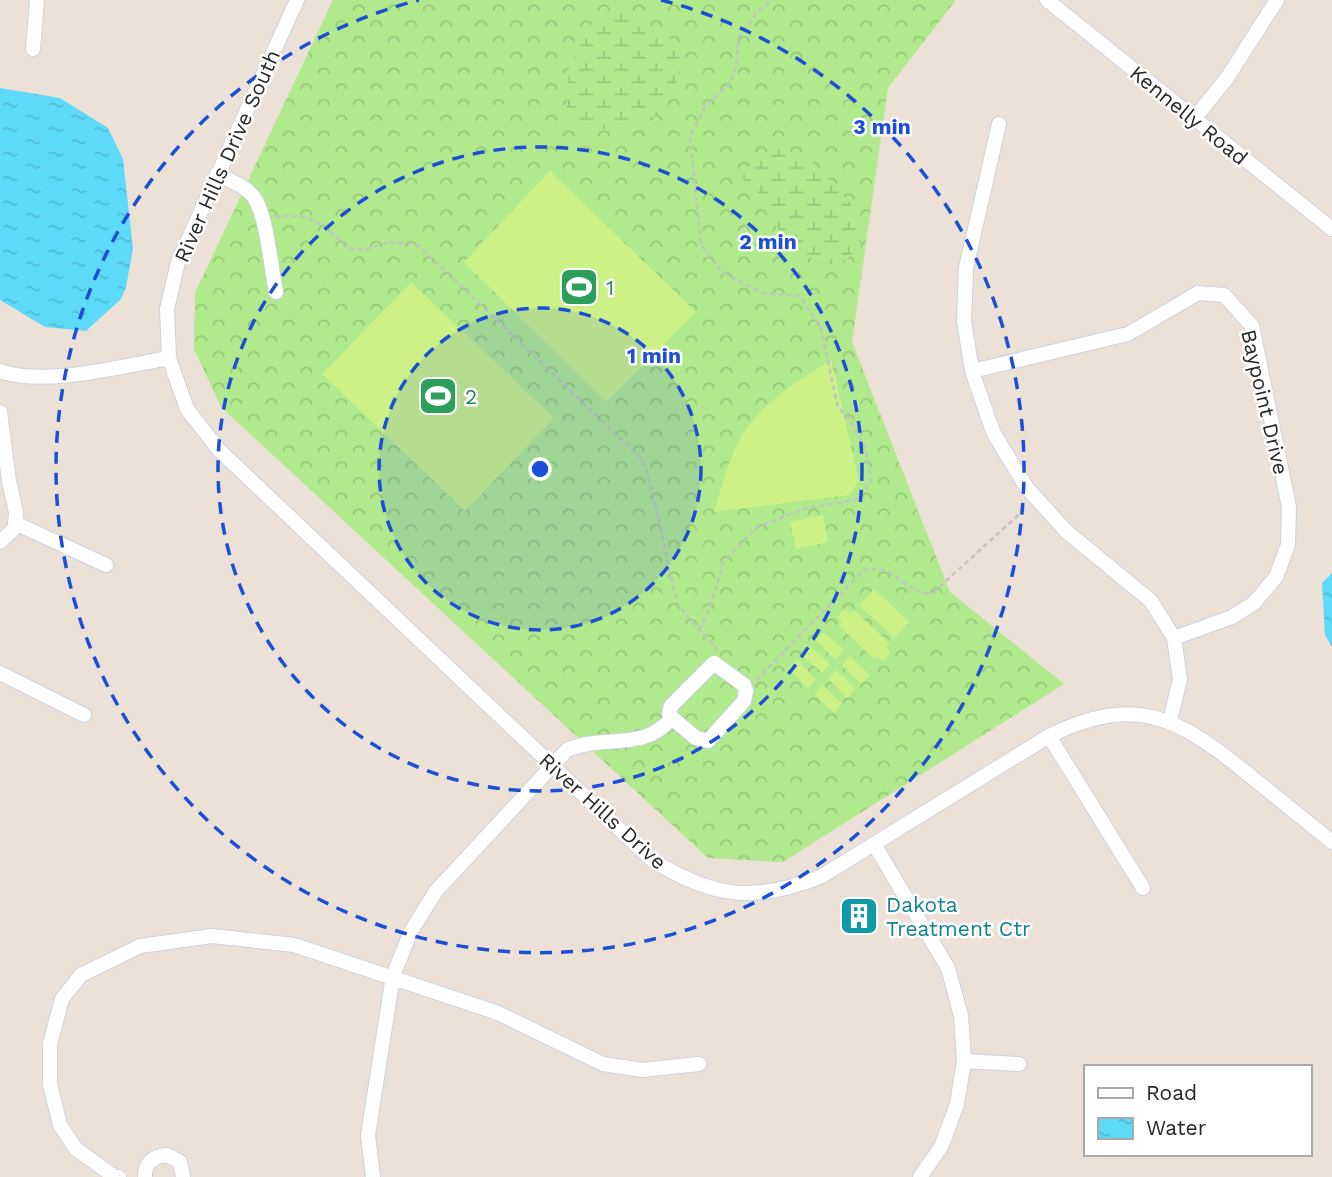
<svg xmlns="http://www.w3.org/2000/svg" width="1332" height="1177" font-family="'Work Sans',sans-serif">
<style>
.forest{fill:url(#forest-crowns)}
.wetland{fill:url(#wetland-marsh)}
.pitch{fill:#cbf187}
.water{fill:url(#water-ripples)}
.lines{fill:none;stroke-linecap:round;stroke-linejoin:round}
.minor-casing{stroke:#ccd2e2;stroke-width:16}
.path{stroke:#c3c3c3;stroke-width:2.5;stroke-dasharray:5 3.5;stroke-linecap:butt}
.minor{stroke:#fff;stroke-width:14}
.ring{fill:none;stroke:#1d4ed8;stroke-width:3.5;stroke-dasharray:12 9}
.labels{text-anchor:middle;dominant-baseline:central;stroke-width:5;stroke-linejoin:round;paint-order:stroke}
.street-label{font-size:21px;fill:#272727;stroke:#fff}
.leisure-label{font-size:21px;fill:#27864d;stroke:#fff;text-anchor:start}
.culture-label{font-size:21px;fill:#0d838f;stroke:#fff;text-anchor:start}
.centre{fill:#1d4ed8;stroke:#fff;stroke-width:3.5}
.ring-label{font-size:21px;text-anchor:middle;font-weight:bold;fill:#1d4ed8;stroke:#fff;stroke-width:5;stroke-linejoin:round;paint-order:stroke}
</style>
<defs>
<pattern id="forest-crowns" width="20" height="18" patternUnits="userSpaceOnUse" patternTransform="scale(1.75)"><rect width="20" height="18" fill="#b1e98d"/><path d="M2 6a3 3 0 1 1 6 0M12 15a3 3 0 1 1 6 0" fill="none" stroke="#98c87a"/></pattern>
<pattern id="wetland-marsh" width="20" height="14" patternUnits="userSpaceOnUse" patternTransform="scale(1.75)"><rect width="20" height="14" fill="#b1e98d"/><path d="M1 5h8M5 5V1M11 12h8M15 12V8" fill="none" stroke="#98c87a"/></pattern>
<pattern id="water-ripples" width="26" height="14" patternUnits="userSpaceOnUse" patternTransform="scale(1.75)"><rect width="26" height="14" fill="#5ddafa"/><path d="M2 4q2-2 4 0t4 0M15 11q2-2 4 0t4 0" fill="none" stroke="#51bbd6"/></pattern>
</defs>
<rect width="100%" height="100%" fill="#ece1d7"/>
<path class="forest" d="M 333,0 L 956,0 L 888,88 L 852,342 L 950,592 L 1064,684 L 783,862 L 708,858 L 221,407 L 194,349 L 195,293 Z"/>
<path class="wetland" d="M 598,12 L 628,13 L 661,32 L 680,46 L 678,80 L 659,114 L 617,133 L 566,119 L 569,68 Z
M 778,150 L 799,153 L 810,159 L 853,207 L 861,229 L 861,246 C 855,251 846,261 839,263 C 809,272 765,221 761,195 L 745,183 L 743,176 L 746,168 Z"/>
<path class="pitch" d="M 550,171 L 696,312 L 606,402 L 464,262 Z
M 411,282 L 554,418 L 465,511 L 322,374 Z
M 831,360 L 859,481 L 849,495 L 714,512 C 722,485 732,447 749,425 C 770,397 803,378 831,360 Z
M 823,515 L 828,542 L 796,549 L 790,522 Z
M 874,589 L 909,622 L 894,638 L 859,605 Z
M 845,608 L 851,613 L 854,610 L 889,643 L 886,647 L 891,652 L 883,661 L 877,656 L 874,659 L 839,626 L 842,622 L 837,617 Z
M 824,632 L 844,650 L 835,659 L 815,640 Z
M 810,646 L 830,664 L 822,673 L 802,655 Z
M 850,656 L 870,675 L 861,684 L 842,665 Z
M 797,660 L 816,679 L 808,688 L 788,669 Z
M 836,670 L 856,689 L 847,698 L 828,679 Z
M 823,685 L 842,704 L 834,713 L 814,694 Z"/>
<path class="water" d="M 0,88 L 60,98 L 108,128 L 123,159 L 133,249 L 126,287 L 121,299 L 86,331 L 45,327 L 0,300 Z
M 1332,573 L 1332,647 L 1325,635 L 1322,583 Z"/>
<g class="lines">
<g class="minor-casing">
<path id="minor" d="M 297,0 L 178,262 L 167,309 L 169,358 L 187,409 L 219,450 L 652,860 C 713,898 755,903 822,876 L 1049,736 C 1136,693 1179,718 1248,774 C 1276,797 1304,819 1332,842
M 1047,0 L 1332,229
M 33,49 L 37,0
M 1194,119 L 1227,78 L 1277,0
M 999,124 L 966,268 L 964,321 L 972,371 L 993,432 L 1027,488 L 1067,532 L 1151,601 L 1174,638 L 1180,679 L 1170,721
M 217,174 C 229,180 248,187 255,199 C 267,218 271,268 276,292
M 0,371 C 44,387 123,366 169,358
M 972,371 L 1128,334 L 1198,293 L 1224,295 L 1252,326 L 1289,507 L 1288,545 L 1276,577 L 1254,603 L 1232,617 L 1174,638
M 0,412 L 9,481 L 16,512 L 15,528 L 0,542
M 15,523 L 106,565
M 0,673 L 84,715
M 1049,736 L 1143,888
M 874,844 L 948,968 L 961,1016 L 964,1061 L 957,1104 L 941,1147 L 920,1177
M 964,1061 L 1019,1064
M 119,1177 L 115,1177 L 76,1149 L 60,1125 L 50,1084 L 50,1044 L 62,999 L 81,975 L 140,946 L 212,936 L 294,945 L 498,1013 L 603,1064 L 642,1070 L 699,1064
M 145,1177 C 144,1163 154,1156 167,1155 L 180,1162 L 183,1177
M 373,1177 L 368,1135 L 393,976 L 411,931 L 436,891 L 567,750 C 606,733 642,753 672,718 L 669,713 L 671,706 L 714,663 L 744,685 L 746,691 L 744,701 L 708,741 L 696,738 L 672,718"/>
</g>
<path class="path" d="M 275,217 C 310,212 324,224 347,248 L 365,250 L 389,242 L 418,245 L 643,460 L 651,486 L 677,603 L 691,621 L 718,650
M 699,630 L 708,612 L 724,561 L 756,528 L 804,509 L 855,500 L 871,481 L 866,450 L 849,418 L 838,408 L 821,328 L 800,296 L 762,293 L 722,272 L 701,245 L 690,137 L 705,107 L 728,85 L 736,68 L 739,36 L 758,11 L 773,0
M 756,680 L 863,571 C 895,559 908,601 934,592 L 1026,508"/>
<use href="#minor" class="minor"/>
</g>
<circle cx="540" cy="469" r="161" fill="#1d4ed8" fill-opacity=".12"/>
<g class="ring">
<circle cx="540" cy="469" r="161"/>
<circle cx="540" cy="469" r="322"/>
<path d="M661 0A484 484 0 1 1 419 0"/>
</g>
<defs>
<g id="stadium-square" transform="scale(2.0125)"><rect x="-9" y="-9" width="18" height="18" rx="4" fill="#2e9e5b" stroke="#fff"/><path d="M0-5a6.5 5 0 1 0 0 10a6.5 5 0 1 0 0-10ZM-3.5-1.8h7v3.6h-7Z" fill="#fff"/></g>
<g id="building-square" transform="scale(2.0125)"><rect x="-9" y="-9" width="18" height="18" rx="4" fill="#0f9aa8" stroke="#fff"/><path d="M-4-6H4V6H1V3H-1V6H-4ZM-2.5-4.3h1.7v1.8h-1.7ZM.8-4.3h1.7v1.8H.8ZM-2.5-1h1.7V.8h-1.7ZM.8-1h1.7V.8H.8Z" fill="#fff"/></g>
</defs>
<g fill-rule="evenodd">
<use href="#stadium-square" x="579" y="287"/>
<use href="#stadium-square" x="438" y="396"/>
<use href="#building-square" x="859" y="916"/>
</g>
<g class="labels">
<g class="street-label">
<text transform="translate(1189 115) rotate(39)">Kennelly Road</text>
<text transform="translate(227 156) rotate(-66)">River Hills Drive South</text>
<text transform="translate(1265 402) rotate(77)">Baypoint Drive</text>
<text transform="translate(603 811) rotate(42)">River Hills Drive</text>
</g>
<g class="leisure-label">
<text x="606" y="287">1</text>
<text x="465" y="396">2</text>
</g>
<g class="culture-label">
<text x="886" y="904">Dakota<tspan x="886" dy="24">Treatment Ctr</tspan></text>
</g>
</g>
<circle cx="540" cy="469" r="10" class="centre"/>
<g class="ring-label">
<text x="882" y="134">3 min</text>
<text x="768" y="249">2 min</text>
<text x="654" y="363">1 min</text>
</g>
<rect x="1084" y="1065" width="228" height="91" fill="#ffffff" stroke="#a9a9a9" stroke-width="2"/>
<rect x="1098" y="1088" width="35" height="10" fill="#ffffff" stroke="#a9a9a9" stroke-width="2"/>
<text x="1146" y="1100" font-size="21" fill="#272727">Road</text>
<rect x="1098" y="1118" width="35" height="21" fill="url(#water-ripples)" stroke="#a9a9a9" stroke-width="2"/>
<text x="1146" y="1135" font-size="21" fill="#272727">Water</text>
</svg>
